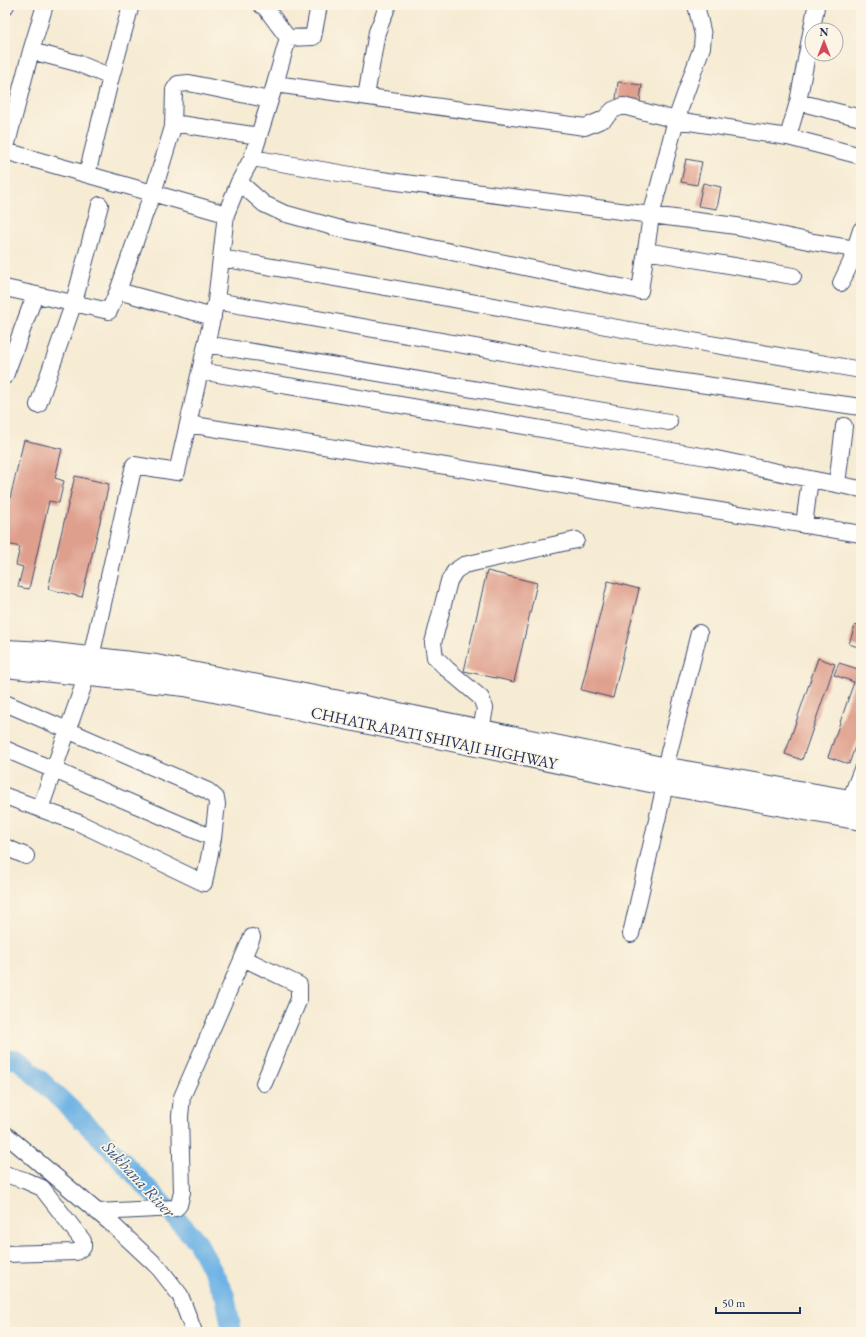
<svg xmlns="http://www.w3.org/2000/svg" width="866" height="1337" font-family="'EB Garamond',serif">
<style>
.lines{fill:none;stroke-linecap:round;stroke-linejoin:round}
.river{stroke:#6eb3e5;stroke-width:20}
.building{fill:#df9f8d}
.minor-casing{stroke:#3c4b70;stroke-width:18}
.major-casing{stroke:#3c4b70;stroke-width:22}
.minor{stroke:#fff;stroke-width:16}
.major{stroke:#fff;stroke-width:20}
.labels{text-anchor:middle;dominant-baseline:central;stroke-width:3.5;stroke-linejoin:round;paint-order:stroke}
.street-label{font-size:16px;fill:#1b2f5e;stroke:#fcf5e5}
.water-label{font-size:17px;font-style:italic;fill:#345786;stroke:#fcf5e5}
</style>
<rect width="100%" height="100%" fill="#fcf5e5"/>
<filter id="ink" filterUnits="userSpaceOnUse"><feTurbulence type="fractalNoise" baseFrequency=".025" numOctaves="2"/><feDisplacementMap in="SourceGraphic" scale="8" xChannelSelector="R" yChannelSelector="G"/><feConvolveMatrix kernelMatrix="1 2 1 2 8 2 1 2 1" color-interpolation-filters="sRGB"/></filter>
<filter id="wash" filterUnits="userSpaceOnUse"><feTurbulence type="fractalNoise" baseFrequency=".012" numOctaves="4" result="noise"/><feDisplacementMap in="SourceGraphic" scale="16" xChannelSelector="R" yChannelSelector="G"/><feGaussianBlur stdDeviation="0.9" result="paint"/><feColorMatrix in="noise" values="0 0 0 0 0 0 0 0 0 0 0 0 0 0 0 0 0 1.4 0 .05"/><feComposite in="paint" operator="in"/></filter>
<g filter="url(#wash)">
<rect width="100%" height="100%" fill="#f6ebd3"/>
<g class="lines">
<path class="river" d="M 5,1058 L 19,1060 L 96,1133 L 197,1241 L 225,1296 L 232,1332"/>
</g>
<g id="blocks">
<path class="building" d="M 618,82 L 642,85 L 640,102 L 616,99 Z
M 686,159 L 702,162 L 697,185 L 681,182 Z
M 703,183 L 721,187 L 717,209 L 698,206 Z
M 24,440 L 62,449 L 55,478 L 64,481 L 59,503 L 49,501 L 29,589 L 18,587 L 23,567 L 16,565 L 20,547 L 7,544 L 5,550 L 5,519 Z
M 75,476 L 109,484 L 82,597 L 48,589 Z
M 487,571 L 537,583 L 514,682 L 464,671 Z
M 608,581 L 639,589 L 613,698 L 581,690 Z
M 855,625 L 861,627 L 861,648 L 849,644 Z
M 818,658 L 835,664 L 802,760 L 785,754 Z
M 839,663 L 861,670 L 861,729 L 849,764 L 828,757 L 854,682 L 834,675 Z"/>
</g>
</g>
<g filter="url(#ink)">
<use href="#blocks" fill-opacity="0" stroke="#3c4b70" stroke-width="1"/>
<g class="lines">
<g class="minor-casing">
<path id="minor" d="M 261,5 L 265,7 L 288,38
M 319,5 L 313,37 L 288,38 L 275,84 L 252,158 L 239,182 L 226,214 L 221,258 L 646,333 L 861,370
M 5,7 L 6,5
M 31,51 L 77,63 L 111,77
M 275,84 L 585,127 L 604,119 L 613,110 L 623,106 L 676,120 L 788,137 L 798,102 L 861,118
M 366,96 L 377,32 L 388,5
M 798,102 L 816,7
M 173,123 L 259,136
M 788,137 L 861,156
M 5,151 L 226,214
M 5,151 L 31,51 L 45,5
M 252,158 L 374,179 L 736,226 L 813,242 L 855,249
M 87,174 L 111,77 L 131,5
M 239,182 L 264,204 L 283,213 L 341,229 L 640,291 L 651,216 L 676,120 L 702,47 L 703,35 L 696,5
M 646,251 L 793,276
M 841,283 L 851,262 L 861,230
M 5,288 L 109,311 L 118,291 L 213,317
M 118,291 L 145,213 L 153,193 L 173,127 L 174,90 L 178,84 L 189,83 L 270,100
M 216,301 L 621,373 L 861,407
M 206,344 L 669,422
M 200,371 L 707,457 L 810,479 L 861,489
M 5,376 L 35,295
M 38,405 L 74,302 L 100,205
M 188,424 L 861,534
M 837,484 L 844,426
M 804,525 L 810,479
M 91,657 L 134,465 L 177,472 L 216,301 L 221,258
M 5,703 L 208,791 L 216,798 L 217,804 L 213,838 L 204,883 L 79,823 L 5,796
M 481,730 L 485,708 L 481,698 L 447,669 L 435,657 L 433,643 L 449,581 L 455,571 L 464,565 L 576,540
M 5,749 L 213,838
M 665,768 L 699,633
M 40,809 L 87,675
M 848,810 L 850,800 L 861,772
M 5,847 L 26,856
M 631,934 L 665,785
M 243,958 L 299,985 L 299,999 L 264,1083
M 5,1134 L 113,1225 L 159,1268 L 180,1295 L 194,1332
M 5,1175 L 8,1175 L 24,1180 L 42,1188 L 83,1241 L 83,1247 L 76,1252 L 5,1254
M 98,1212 L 176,1208 L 179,1205 L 182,1192 L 180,1116 L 182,1097 L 252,937"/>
</g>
<g class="major-casing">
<path id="major" d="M 5,650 L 46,652 L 156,665 L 360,705 L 657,766 L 861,802
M 5,667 L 185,686 L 650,782 L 861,820"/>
</g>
<use href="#minor" class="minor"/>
<use href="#major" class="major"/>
</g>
</g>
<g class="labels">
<g class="street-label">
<text transform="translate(434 738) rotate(12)">CHHATRAPATI SHIVAJI HIGHWAY</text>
</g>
<g class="water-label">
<text transform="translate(139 1179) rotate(47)">Sukhana River</text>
</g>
</g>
<rect width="866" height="1337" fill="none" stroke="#fcf5e5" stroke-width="20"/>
<g transform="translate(824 42)"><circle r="19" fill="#fcf5e5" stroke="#a2a6af"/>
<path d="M0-3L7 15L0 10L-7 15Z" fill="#d1495b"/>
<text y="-6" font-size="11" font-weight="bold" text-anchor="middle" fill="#1b2f5e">N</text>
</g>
<path d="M716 1307v6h84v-6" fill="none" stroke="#1b2f5e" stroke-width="2"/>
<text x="722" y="1307" font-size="12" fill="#1b2f5e" stroke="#fcf5e5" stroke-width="3" paint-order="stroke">50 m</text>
</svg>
